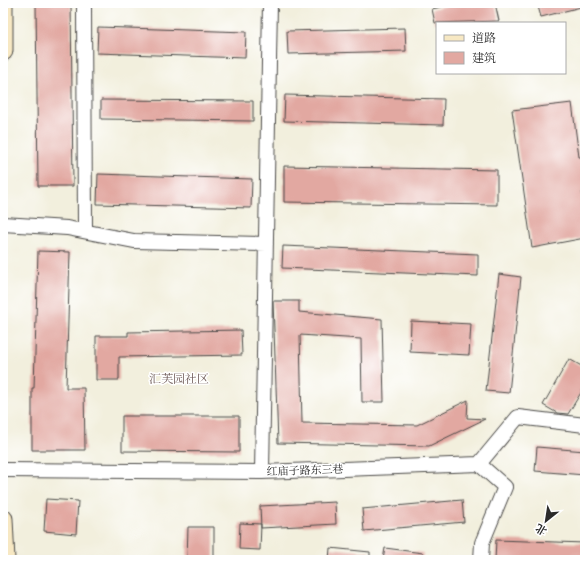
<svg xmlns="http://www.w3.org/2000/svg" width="588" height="563" font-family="'Libre Caslon Text','Noto Serif SC',serif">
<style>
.building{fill:#e2a8a1}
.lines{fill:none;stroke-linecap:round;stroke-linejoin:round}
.street-casing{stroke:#494846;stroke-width:16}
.secondary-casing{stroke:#494846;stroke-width:21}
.street{stroke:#fff;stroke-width:14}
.secondary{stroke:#f7e8c3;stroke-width:19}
.labels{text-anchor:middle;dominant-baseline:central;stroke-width:3;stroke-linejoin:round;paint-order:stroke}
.street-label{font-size:11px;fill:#2b2b2b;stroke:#fff}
.neighbourhood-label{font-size:12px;fill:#6b5754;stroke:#fff}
</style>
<rect width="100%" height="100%" fill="#fff"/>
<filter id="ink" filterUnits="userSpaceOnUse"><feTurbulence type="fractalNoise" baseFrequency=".025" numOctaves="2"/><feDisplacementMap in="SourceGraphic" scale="8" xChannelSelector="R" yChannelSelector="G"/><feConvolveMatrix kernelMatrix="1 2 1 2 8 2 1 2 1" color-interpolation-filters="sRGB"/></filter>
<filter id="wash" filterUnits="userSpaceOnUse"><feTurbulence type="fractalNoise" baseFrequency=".012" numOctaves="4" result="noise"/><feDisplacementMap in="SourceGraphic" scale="16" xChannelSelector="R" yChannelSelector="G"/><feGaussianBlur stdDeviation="0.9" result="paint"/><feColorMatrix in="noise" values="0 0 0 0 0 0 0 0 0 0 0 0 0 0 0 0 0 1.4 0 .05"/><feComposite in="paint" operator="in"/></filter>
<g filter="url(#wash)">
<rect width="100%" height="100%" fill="#f2efdd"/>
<g id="blocks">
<path class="building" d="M 36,3 L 71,3 L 73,186 L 38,186 Z
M 459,3 L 495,3 L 499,21 L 435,23 L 432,9 Z
M 537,3 L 580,3 L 581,7 L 541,17 Z
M 98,27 L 246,32 L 245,58 L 97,53 Z
M 405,28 L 406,51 L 288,54 L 287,31 Z
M 285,95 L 444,99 L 443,125 L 284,121 Z
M 101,100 L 253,101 L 253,121 L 101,119 Z
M 572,103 L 579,157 L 582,157 L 585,182 L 585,192 L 582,192 L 585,212 L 585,238 L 532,248 L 512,110 Z
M 284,166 L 497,170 L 497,205 L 284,202 Z
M 98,174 L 252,179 L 251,208 L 97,204 Z
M 283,246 L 478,254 L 478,276 L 282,268 Z
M 38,251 L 70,252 L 66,388 L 84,388 L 85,450 L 32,450 L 32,388 L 34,388 Z
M 499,274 L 521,277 L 509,393 L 486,391 Z
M 273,301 L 299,301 L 299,312 L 382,319 L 384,402 L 362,402 L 361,339 L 300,335 L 302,423 L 417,425 L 468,400 L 467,418 L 485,419 L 429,446 L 278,443 Z
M 411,321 L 471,324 L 469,355 L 410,352 Z
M 241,330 L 242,355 L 119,357 L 119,380 L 96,380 L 96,336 L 128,336 L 128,332 Z
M 569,359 L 585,368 L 585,386 L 568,414 L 557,413 L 543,405 Z
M 122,416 L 239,416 L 239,452 L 122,451 Z
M 537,447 L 585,451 L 585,475 L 535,471 Z
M 46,499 L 78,501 L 76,534 L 44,531 Z
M 462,500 L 464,522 L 364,531 L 362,509 Z
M 335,502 L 336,524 L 261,528 L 260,506 Z
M 240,523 L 261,524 L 260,550 L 239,549 Z
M 188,527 L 214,527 L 214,560 L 187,560 Z
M 496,540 L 585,543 L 585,560 L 495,560 Z
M 330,548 L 370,552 L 370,560 L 329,560 Z
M 385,548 L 423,553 L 422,560 L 383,560 Z"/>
</g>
</g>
<g filter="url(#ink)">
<use href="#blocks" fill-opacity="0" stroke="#494846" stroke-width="1"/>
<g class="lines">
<g class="street-casing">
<path id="street" d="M 84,3 L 85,231
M 3,224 L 67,228 L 134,241 L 266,244
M 479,464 L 505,487 L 482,543 L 481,560
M 3,470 L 262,472 L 479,464 L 518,417 L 585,425
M 262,472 L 270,3"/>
</g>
<g class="secondary-casing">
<path id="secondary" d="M 3,51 L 3,3
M 3,519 L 5,560"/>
</g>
<use href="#street" class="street"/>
<use href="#secondary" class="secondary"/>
</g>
</g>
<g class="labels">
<g class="street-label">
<text transform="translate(305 470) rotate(-2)">红庙子路东三巷</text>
</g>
<g class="neighbourhood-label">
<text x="179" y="378">汇芙园社区</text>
</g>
</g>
<rect width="588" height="563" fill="none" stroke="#fff" stroke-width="16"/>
<rect x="436" y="22" width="130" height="52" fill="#ffffff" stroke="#aaaaaa"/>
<rect x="444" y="35" width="20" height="6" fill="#f7e8c3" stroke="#aaaaaa"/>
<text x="472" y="42" font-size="12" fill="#2b2b2b">道路</text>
<rect x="444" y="52" width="20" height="12" fill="#e2a8a1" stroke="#aaaaaa"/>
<text x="472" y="62" font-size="12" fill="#2b2b2b">建筑</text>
<g transform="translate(546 521) rotate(210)" stroke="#ffffff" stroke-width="3" paint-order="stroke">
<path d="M0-3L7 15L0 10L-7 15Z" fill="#2b2b2b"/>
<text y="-6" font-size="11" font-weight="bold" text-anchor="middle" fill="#2b2b2b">北</text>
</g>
</svg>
